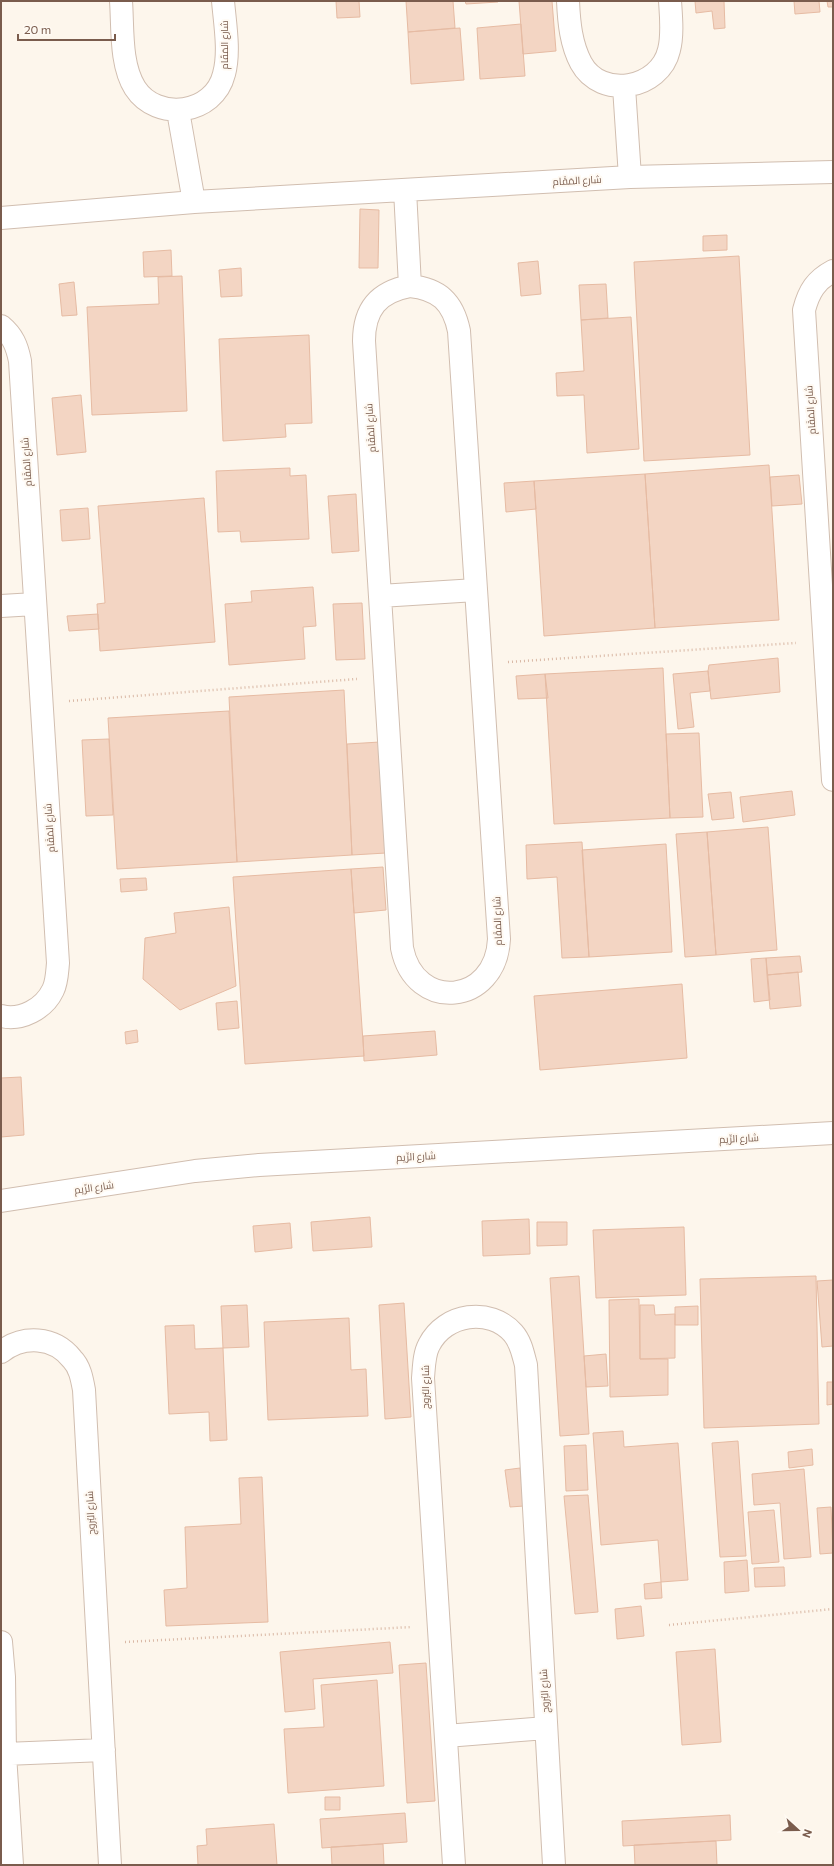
<svg xmlns="http://www.w3.org/2000/svg" width="834" height="1866" font-family="Commissioner,Cairo,sans-serif">
<style>
.building{fill:#f3d5c3;stroke:#e6bba3}
.lines{fill:none;stroke-linecap:round;stroke-linejoin:round}
.minor-casing{stroke:#d1beb0;stroke-width:24}
.path{stroke:#d9b8a5;stroke-width:2.5;stroke-dasharray:1 3;stroke-linecap:butt}
.minor{stroke:#fff;stroke-width:22}
.labels{text-anchor:middle;dominant-baseline:central;stroke-width:4;stroke-linejoin:round;paint-order:stroke}
.street-label{font-size:10px;fill:#7a5c4d;stroke:#fffaf3}
</style>
<rect width="100%" height="100%" fill="#fdf6ec"/>
<path class="building" d="M 336,1 L 359,1 L 360,17 L 337,18 Z
M 406,1 L 453,1 L 455,28 L 408,32 Z
M 465,1 L 498,1 L 498,2 L 466,4 Z
M 519,1 L 552,1 L 556,51 L 523,54 Z
M 695,1 L 724,1 L 725,28 L 714,29 L 712,11 L 696,13 Z
M 794,1 L 819,1 L 820,12 L 795,14 Z
M 827,1 L 833,1 L 833,7 L 828,7 Z
M 521,24 L 525,76 L 480,79 L 477,28 Z
M 460,28 L 464,80 L 411,84 L 408,32 Z
M 360,209 L 379,210 L 378,268 L 359,268 Z
M 727,235 L 727,250 L 703,251 L 703,236 Z
M 171,250 L 172,276 L 144,277 L 143,252 Z
M 739,256 L 750,455 L 644,461 L 634,262 Z
M 538,261 L 541,294 L 521,296 L 518,263 Z
M 241,268 L 242,296 L 221,297 L 219,270 Z
M 182,276 L 187,411 L 92,415 L 87,307 L 159,304 L 158,277 Z
M 74,282 L 77,315 L 62,316 L 59,284 Z
M 606,284 L 608,318 L 581,320 L 579,285 Z
M 631,317 L 639,449 L 587,453 L 584,395 L 557,396 L 556,373 L 584,371 L 581,320 Z
M 309,335 L 312,423 L 285,424 L 286,437 L 223,441 L 219,339 Z
M 81,395 L 86,452 L 57,455 L 52,398 Z
M 769,465 L 779,620 L 655,628 L 645,474 Z
M 290,468 L 290,476 L 306,475 L 309,539 L 241,542 L 240,531 L 218,532 L 216,471 Z
M 645,474 L 655,628 L 544,636 L 534,481 Z
M 799,475 L 802,504 L 772,506 L 770,477 Z
M 534,481 L 536,509 L 506,512 L 504,483 Z
M 356,494 L 359,551 L 332,553 L 328,496 Z
M 204,498 L 215,642 L 100,651 L 97,604 L 105,603 L 98,506 Z
M 88,508 L 90,539 L 62,541 L 60,510 Z
M 313,587 L 316,626 L 303,627 L 305,659 L 229,665 L 225,604 L 252,602 L 251,591 Z
M 362,603 L 365,659 L 336,660 L 333,604 Z
M 98,614 L 99,629 L 69,631 L 67,616 Z
M 778,658 L 780,692 L 711,699 L 708,671 L 709,665 Z
M 663,668 L 670,818 L 554,824 L 545,674 Z
M 708,671 L 710,691 L 690,693 L 694,727 L 678,729 L 673,674 Z
M 545,674 L 548,698 L 518,699 L 516,676 Z
M 344,690 L 352,855 L 237,862 L 229,697 Z
M 229,711 L 237,862 L 117,869 L 108,718 Z
M 699,733 L 703,817 L 670,818 L 666,734 Z
M 109,739 L 113,815 L 86,816 L 82,740 Z
M 380,742 L 386,853 L 352,855 L 347,744 Z
M 792,791 L 795,815 L 743,822 L 740,797 Z
M 731,792 L 734,818 L 712,820 L 708,794 Z
M 768,827 L 777,950 L 716,955 L 707,832 Z
M 707,832 L 716,955 L 685,957 L 676,834 Z
M 582,842 L 589,957 L 562,958 L 557,877 L 527,879 L 526,845 Z
M 666,844 L 672,952 L 589,957 L 582,850 Z
M 383,867 L 386,910 L 354,913 L 351,869 Z
M 351,869 L 364,1056 L 245,1064 L 233,877 Z
M 146,878 L 147,890 L 121,892 L 120,879 Z
M 229,907 L 236,986 L 180,1010 L 143,979 L 145,938 L 176,933 L 174,913 Z
M 800,956 L 802,972 L 767,975 L 766,958 Z
M 766,958 L 770,1000 L 754,1002 L 751,959 Z
M 798,972 L 801,1006 L 770,1009 L 767,975 Z
M 682,984 L 687,1058 L 540,1070 L 534,996 Z
M 237,1001 L 239,1028 L 218,1030 L 216,1003 Z
M 137,1030 L 138,1042 L 126,1044 L 125,1032 Z
M 435,1031 L 437,1055 L 364,1061 L 363,1036 Z
M 21,1077 L 24,1135 L 1,1137 L 1,1078 Z
M 370,1217 L 372,1247 L 313,1251 L 311,1222 Z
M 529,1219 L 530,1254 L 483,1256 L 482,1221 Z
M 537,1222 L 567,1222 L 567,1245 L 537,1246 Z
M 290,1223 L 292,1248 L 255,1252 L 253,1226 Z
M 684,1227 L 686,1295 L 596,1298 L 593,1230 Z
M 579,1276 L 589,1434 L 560,1436 L 550,1278 Z
M 816,1276 L 819,1424 L 704,1428 L 700,1279 Z
M 833,1280 L 833,1346 L 822,1347 L 817,1281 Z
M 639,1299 L 640,1359 L 668,1359 L 668,1395 L 610,1397 L 609,1300 Z
M 404,1303 L 411,1417 L 385,1419 L 379,1305 Z
M 247,1305 L 249,1347 L 223,1348 L 221,1306 Z
M 640,1305 L 654,1305 L 655,1315 L 675,1314 L 675,1358 L 640,1359 Z
M 698,1306 L 698,1325 L 675,1325 L 675,1307 Z
M 349,1318 L 351,1370 L 366,1369 L 368,1416 L 268,1420 L 264,1322 Z
M 194,1325 L 195,1349 L 223,1348 L 227,1440 L 210,1441 L 209,1412 L 169,1414 L 165,1326 Z
M 606,1354 L 608,1386 L 586,1387 L 584,1356 Z
M 827,1382 L 833,1382 L 833,1404 L 827,1405 Z
M 623,1431 L 624,1447 L 678,1443 L 688,1580 L 661,1582 L 658,1540 L 601,1545 L 593,1433 Z
M 738,1441 L 746,1556 L 720,1557 L 712,1443 Z
M 586,1445 L 588,1490 L 566,1491 L 564,1446 Z
M 812,1449 L 813,1465 L 789,1468 L 788,1452 Z
M 520,1468 L 524,1506 L 510,1507 L 505,1470 Z
M 804,1469 L 811,1557 L 784,1559 L 780,1503 L 754,1505 L 752,1474 Z
M 262,1477 L 268,1622 L 166,1626 L 164,1590 L 187,1588 L 185,1527 L 241,1524 L 239,1478 Z
M 588,1495 L 598,1612 L 575,1614 L 564,1496 Z
M 831,1507 L 833,1553 L 820,1554 L 817,1508 Z
M 774,1510 L 779,1562 L 752,1564 L 748,1512 Z
M 747,1560 L 749,1591 L 725,1593 L 724,1562 Z
M 784,1567 L 785,1586 L 755,1587 L 754,1568 Z
M 661,1582 L 662,1598 L 645,1599 L 644,1584 Z
M 641,1606 L 644,1636 L 617,1639 L 615,1609 Z
M 390,1642 L 393,1673 L 313,1679 L 315,1709 L 285,1712 L 280,1652 Z
M 715,1649 L 721,1742 L 682,1745 L 676,1652 Z
M 426,1663 L 435,1801 L 407,1803 L 399,1665 Z
M 377,1680 L 384,1786 L 288,1793 L 284,1729 L 324,1727 L 321,1685 Z
M 325,1797 L 340,1797 L 340,1810 L 325,1810 Z
M 405,1813 L 407,1842 L 322,1848 L 320,1819 Z
M 730,1815 L 731,1840 L 623,1846 L 622,1821 Z
M 274,1824 L 277,1865 L 198,1865 L 197,1846 L 207,1845 L 206,1829 Z
M 716,1841 L 717,1865 L 635,1865 L 634,1845 Z
M 383,1844 L 384,1865 L 332,1865 L 331,1847 Z"/>
<g class="lines">
<g class="minor-casing">
<path id="minor" d="M 121,1 C 123,28 120,64 135,88 C 157,122 214,115 224,74 C 230,52 225,24 223,1
M 568,1 C 569,23 571,44 581,63 C 601,100 660,89 669,50 C 673,35 671,16 670,1
M 624,87 L 630,177
M 178,111 L 194,202
M 405,190 L 410,286
M 1,218 L 194,202 L 630,177 L 833,172
M 833,271 C 816,280 809,291 804,310 L 833,780
M 410,286 C 439,289 453,302 459,331 L 499,939 C 496,1005 415,1013 402,948 L 364,341 C 364,309 378,292 410,286 Z
M 1,326 C 13,336 17,346 20,361 L 58,963 C 57,973 57,982 53,990 C 44,1009 21,1021 1,1016
M 380,596 L 476,590
M 1,606 L 35,604
M 1,1201 L 195,1171 L 259,1165 L 833,1133
M 1,1352 C 23,1335 54,1336 72,1359 C 80,1367 82,1379 84,1390 L 110,1865
M 1,1642 L 4,1677 L 5,1754 L 12,1865
M 446,1736 L 546,1728
M 5,1754 L 104,1750
M 454,1865 L 423,1378 C 424,1367 424,1354 429,1345 C 445,1313 490,1307 513,1333 C 521,1342 523,1354 526,1365 L 554,1865"/>
</g>
<path class="path" d="M 508,662 L 796,643
M 69,701 L 357,679
M 669,1625 L 833,1609
M 125,1642 L 412,1627"/>
<use href="#minor" class="minor"/>
</g>
<g class="labels">
<g class="street-label">
<text transform="translate(224 45) rotate(-90)">شارع المَقَام</text>
<text transform="translate(577 180) rotate(-3)">شارع المَقَام</text>
<text transform="translate(810 410) rotate(-94)">شارع المَقَام</text>
<text transform="translate(370 428) rotate(-94)">شارع المَقَام</text>
<text transform="translate(26 462) rotate(-94)">شارع المَقَام</text>
<text transform="translate(49 828) rotate(-94)">شارع المَقَام</text>
<text transform="translate(497 921) rotate(-92)">شارع المَقَام</text>
<text transform="translate(739 1138) rotate(-3)">شارع الرِّيم</text>
<text transform="translate(416 1156) rotate(-3)">شارع الرِّيم</text>
<text transform="translate(94 1187) rotate(-8)">شارع الرِّيم</text>
<text transform="translate(425 1387) rotate(-90)">شارع البُروج</text>
<text transform="translate(90 1513) rotate(-93)">شارع البُروج</text>
<text transform="translate(544 1691) rotate(-93)">شارع البُروج</text>
</g>
</g>
<rect width="834" height="1866" fill="none" stroke="#7a5c4d" stroke-width="4"/>
<g transform="translate(798 1830) rotate(111)" stroke="#fffaf3" stroke-width="3" paint-order="stroke">
<path d="M0-3L7 15L0 10L-7 15Z" fill="#7a5c4d"/>
<text y="-6" font-size="11" font-weight="bold" text-anchor="middle" fill="#7a5c4d">N</text>
</g>
<path d="M18 34v6h97v-6" fill="none" stroke="#7a5c4d" stroke-width="2"/>
<text x="24" y="34" font-size="12" fill="#7a5c4d" stroke="#fffaf3" stroke-width="3" paint-order="stroke">20 m</text>
</svg>
